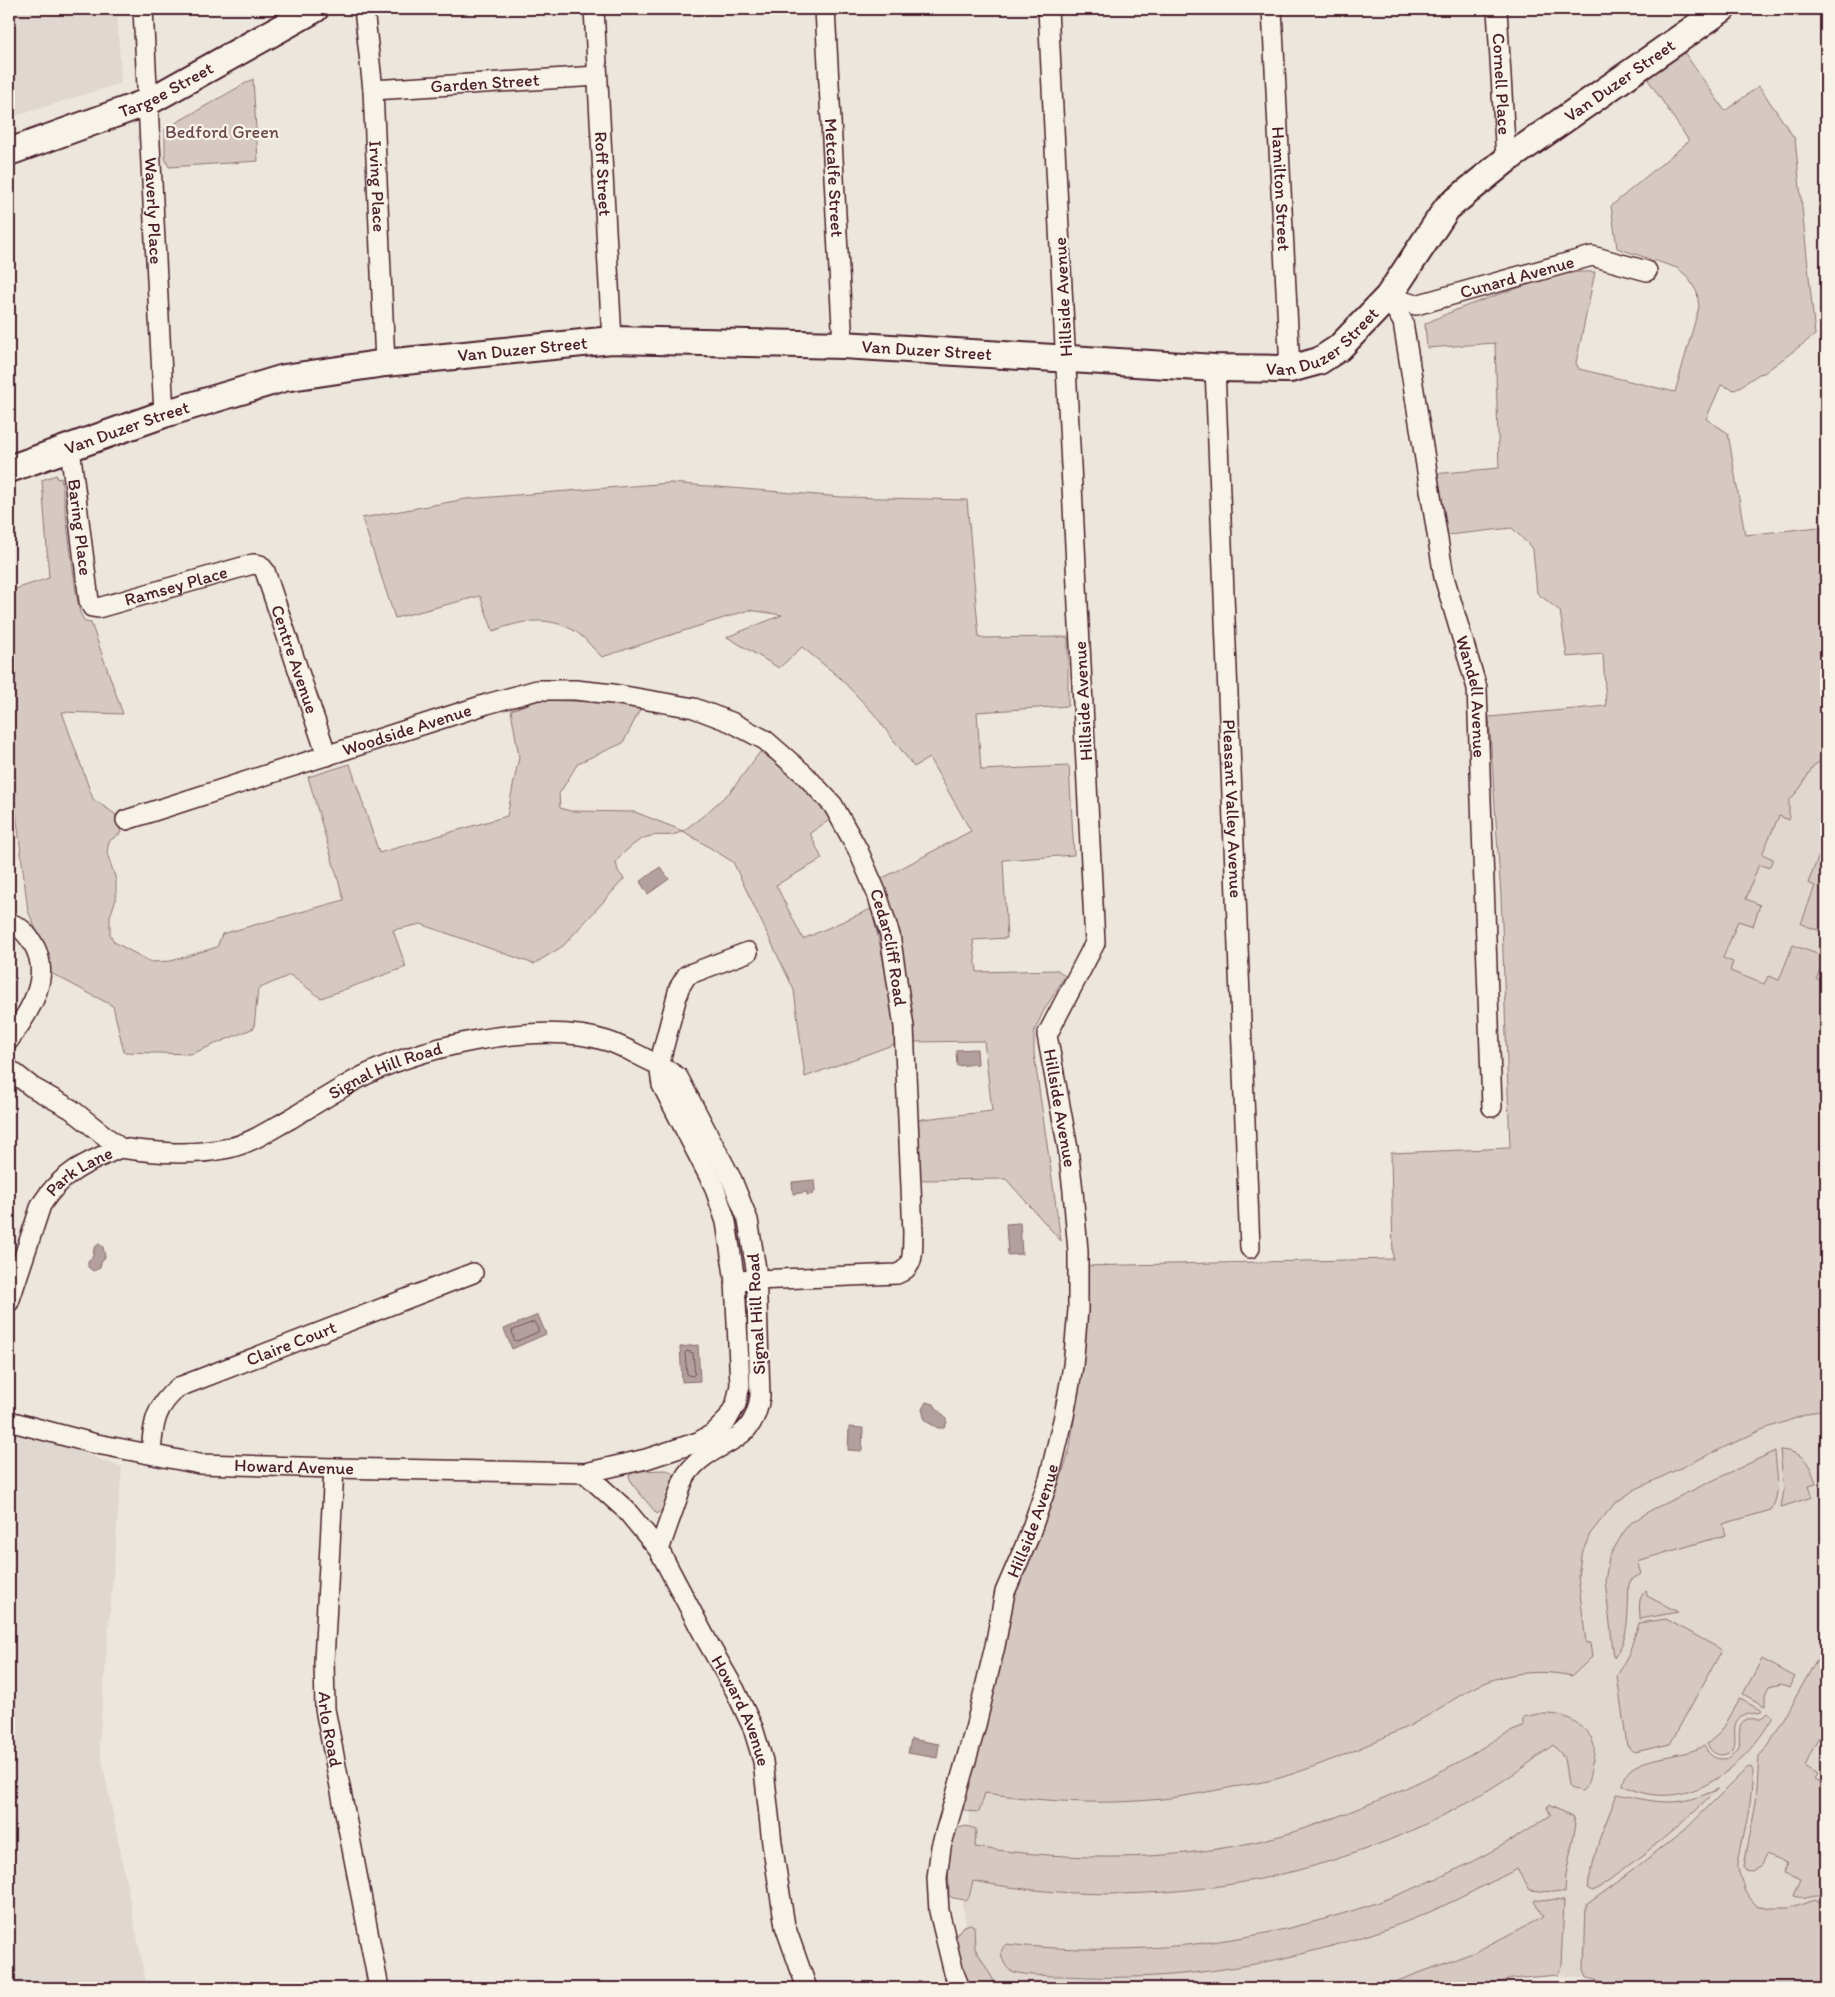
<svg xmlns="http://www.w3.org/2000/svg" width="1835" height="1997" font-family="Itim,sans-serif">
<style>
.built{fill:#e0d7d0}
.green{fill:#d5c9c2;stroke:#907476}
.water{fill:#b39f9d;stroke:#896c6f}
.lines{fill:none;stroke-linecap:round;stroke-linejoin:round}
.shore{stroke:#745259;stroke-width:1}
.street-casing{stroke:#4a1f2b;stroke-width:22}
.secondary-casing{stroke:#4a1f2b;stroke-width:30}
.street{stroke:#f7f3e8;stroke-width:19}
.secondary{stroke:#f7f3e8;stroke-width:26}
.labels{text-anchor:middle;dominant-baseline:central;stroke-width:4.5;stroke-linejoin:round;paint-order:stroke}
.street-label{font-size:18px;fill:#4a1f2b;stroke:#f7f3e8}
.park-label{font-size:18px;fill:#6d4a51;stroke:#f7f3e8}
</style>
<rect width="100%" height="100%" fill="#ece6dd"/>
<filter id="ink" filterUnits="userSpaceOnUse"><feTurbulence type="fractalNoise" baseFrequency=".02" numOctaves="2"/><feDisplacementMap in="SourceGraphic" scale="10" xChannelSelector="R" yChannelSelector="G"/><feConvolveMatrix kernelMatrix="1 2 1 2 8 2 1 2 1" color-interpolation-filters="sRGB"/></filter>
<g filter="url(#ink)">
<path class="built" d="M 9,9 L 117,9 L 121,83 L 9,118 Z
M 1826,586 L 1826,1988 L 1629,1988 L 1587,1978 L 1558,1975 L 1513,1979 L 1471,1988 L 985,1988 L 966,1925 L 961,1899 L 970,1812 L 1044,1519 L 1060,1481 L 1070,1448 L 1082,1363 L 1082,1266 L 1393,1259 L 1391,1153 L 1511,1148 Z
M 9,1430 L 46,1440 L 122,1467 L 99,1744 L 147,1988 L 9,1988 Z"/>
<path class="green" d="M 1684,52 L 1725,111 L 1759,86 L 1795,139 L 1815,335 L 1764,373 L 1759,374 L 1735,390 L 1721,385 L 1706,419 L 1728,433 L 1745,535 L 1819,527 L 1826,532 L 1826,758 L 1813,766 L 1801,787 L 1789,801 L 1789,820 L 1779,816 L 1762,854 L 1773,859 L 1769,868 L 1759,864 L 1746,899 L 1760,905 L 1753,926 L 1738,921 L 1723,958 L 1733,962 L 1730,971 L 1764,984 L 1768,976 L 1779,980 L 1793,945 L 1825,957 L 1816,979 L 1826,983 L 1826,1408 L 1761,1430 L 1634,1490 L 1614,1504 L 1590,1534 L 1581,1556 L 1578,1576 L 1586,1643 L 1590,1643 L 1592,1657 L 1572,1676 C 1540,1669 1505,1672 1476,1687 C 1453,1698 1433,1714 1411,1725 C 1372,1743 1333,1761 1292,1774 C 1273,1781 1253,1784 1233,1787 C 1206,1792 1179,1798 1151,1800 C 1095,1805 1040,1801 985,1793 L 979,1812 L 966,1811 L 961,1807 L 1008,1601 L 1060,1481 L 1070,1448 L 1082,1363 L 1082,1266 L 1393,1259 L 1391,1153 L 1510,1148 L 1501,896 L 1489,717 L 1606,706 L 1603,654 L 1567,657 L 1560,611 L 1537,593 L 1533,549 L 1512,528 L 1448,535 L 1433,474 L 1499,468 L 1495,343 L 1427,348 L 1425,324 C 1452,310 1480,301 1509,291 C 1537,282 1564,270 1595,272 L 1576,363 L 1579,369 L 1675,392 L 1699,307 L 1697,292 L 1687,276 L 1677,268 L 1617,248 L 1611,206 L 1689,141 L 1647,78 Z
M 253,79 L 258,161 L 169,167 L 165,159 L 165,129 Z
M 56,475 L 57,479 L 61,478 L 76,592 L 80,613 L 85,622 L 91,623 L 123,714 L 62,712 L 93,799 L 115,814 L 121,833 L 109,841 L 107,853 L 116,880 L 116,899 L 110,916 L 110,934 L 114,942 L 151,962 L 171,961 L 217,947 L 222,934 L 344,900 L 308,777 L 350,764 L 379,853 L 507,816 L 519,757 L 511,710 L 540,700 L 609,702 L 641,708 L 623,743 L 578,763 L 559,794 L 560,808 L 570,811 L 635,812 L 683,831 L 703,816 L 731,791 L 760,752 L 783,767 L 813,793 L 831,819 L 810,833 L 822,859 L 776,885 L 803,939 L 871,909 C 883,954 892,998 895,1044 L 805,1077 L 794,990 L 733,862 L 683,831 C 669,838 665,834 651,836 C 639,838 623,852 616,862 L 618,871 L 624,879 L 563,946 L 534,964 L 421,924 L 393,930 L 406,967 L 321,998 L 290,975 L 258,989 L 254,1028 L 191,1054 L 124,1052 L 113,1006 L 49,972 L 43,945 L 28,911 L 9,754 L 9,591 L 49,578 L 42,480 Z
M 670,483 L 842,497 L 967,500 L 979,638 L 1068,637 L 1068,706 L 977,712 L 981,770 L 1069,766 L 1074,855 L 1003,860 L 1007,938 L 973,940 L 977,972 L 1058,970 L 1065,976 L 1043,1012 L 1034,1032 L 1034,1054 L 1061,1241 L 1006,1179 L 918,1180 L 915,1120 L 992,1111 L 984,1041 L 913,1042 L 898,938 L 881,879 L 971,831 L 929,758 L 914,767 L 874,714 L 839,677 L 802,647 L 779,668 L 727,637 L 782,615 L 749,610 L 602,657 C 593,649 583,635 573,630 C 545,615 521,621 493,631 L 480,596 L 395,618 L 362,518 L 466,499 Z
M 1826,838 L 1826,933 L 1801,924 L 1815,886 L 1808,883 Z
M 1780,1450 C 1804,1452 1810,1463 1816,1484 L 1808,1486 L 1812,1497 L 1781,1507 L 1784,1490 Z
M 1775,1451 C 1776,1470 1782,1492 1771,1510 L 1723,1524 L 1726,1535 L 1637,1561 L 1641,1574 L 1631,1580 L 1629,1584 C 1627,1611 1631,1636 1614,1658 L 1605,1581 L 1609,1557 L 1623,1533 L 1631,1523 L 1653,1509 Z
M 666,1470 C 670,1471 674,1473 674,1478 C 676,1487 665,1510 657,1514 L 632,1484 L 629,1476 L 635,1471 Z
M 1646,1590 L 1647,1596 L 1678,1612 L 1640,1619 C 1640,1609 1637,1596 1646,1590 Z
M 1666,1619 L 1722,1650 L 1670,1744 L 1635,1752 L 1627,1746 L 1617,1676 L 1628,1656 L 1639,1623 Z
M 1826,1658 L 1826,1724 L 1804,1766 L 1817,1774 L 1814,1779 L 1826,1785 L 1826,1898 C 1814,1890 1806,1901 1794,1896 L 1801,1879 L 1784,1872 L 1787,1863 L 1766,1855 L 1761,1865 L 1752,1871 L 1746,1870 L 1744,1866 L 1756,1803 L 1759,1756 L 1769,1745 L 1817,1659 Z
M 1762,1659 L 1795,1677 L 1789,1687 L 1781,1684 L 1769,1687 L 1765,1695 L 1765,1706 L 1743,1694 Z
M 1740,1699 L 1762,1711 C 1756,1715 1749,1712 1743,1716 C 1728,1723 1739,1738 1733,1750 C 1723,1758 1713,1756 1707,1744 L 1721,1732 Z
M 1767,1713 L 1773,1717 C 1743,1769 1685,1817 1623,1785 C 1624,1780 1625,1775 1629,1771 C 1643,1756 1684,1757 1704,1746 C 1710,1757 1717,1761 1730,1758 L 1739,1748 C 1741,1739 1735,1722 1748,1719 C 1752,1718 1757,1719 1761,1719 Z
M 1538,1714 C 1545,1714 1552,1714 1558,1715 C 1573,1718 1592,1731 1594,1747 C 1595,1754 1592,1762 1591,1770 C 1589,1777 1589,1786 1582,1791 L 1572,1789 L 1568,1785 L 1564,1757 L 1553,1745 C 1391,1873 1173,1919 973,1881 L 969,1897 L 966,1900 L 953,1898 L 949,1896 L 948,1857 L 955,1829 L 966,1826 L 976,1829 L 975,1847 C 1075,1862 1185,1862 1283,1835 C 1318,1825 1352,1811 1386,1797 C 1412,1785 1439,1773 1464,1759 C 1484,1747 1501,1734 1523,1727 L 1523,1717 Z
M 1751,1767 L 1753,1771 L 1750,1804 L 1738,1863 L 1738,1869 L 1745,1892 L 1756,1905 L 1769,1909 L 1789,1909 L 1814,1900 L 1826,1906 L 1826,1988 L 1629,1988 L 1587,1978 L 1584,1970 L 1586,1905 L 1615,1884 L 1689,1826 L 1747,1768 Z
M 1718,1789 C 1681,1827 1639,1858 1597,1889 L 1592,1891 L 1587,1888 L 1599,1840 L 1617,1794 C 1661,1803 1676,1808 1718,1789 Z
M 1548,1805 L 1573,1816 L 1576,1824 L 1566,1875 L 1565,1893 L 1529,1890 L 1517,1869 C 1479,1888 1441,1909 1400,1924 C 1294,1963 1179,1983 1066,1976 C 1054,1976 1019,1976 1010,1970 C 1006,1968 1003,1961 1002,1957 C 1000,1952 1002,1948 1006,1944 C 1196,1965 1391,1923 1551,1815 L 1547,1808 Z
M 1536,1899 L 1564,1901 L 1561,1966 L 1558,1975 L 1513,1979 L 1471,1988 L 1379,1988 L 1475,1952 L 1543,1917 L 1534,1900 Z
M 970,1924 L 974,1926 L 975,1948 L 998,1988 L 967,1988 L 955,1937 L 962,1927 Z"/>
<path class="water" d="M 660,867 L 669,879 L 648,894 L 640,882 Z
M 977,1049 L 978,1064 L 957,1066 L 956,1050 Z
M 814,1180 L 815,1191 L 813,1194 L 807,1195 L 807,1192 L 793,1194 L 792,1182 Z
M 1020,1223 L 1022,1254 L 1008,1255 L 1006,1224 Z
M 99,1244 L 103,1247 L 105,1257 L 101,1263 L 100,1268 L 93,1271 L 88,1267 L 88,1262 L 93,1256 L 94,1248 Z
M 538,1315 L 546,1334 L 512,1349 L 504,1329 Z
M 698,1345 L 700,1381 L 682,1382 L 680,1347 Z
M 926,1402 L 934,1404 C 938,1412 946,1415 947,1423 L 944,1428 L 938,1428 L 925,1421 L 922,1409 Z
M 849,1427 L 863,1428 L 862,1451 L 848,1450 Z
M 911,1739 L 939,1744 L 937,1758 L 908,1753 Z"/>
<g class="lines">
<path class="shore" d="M 534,1322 L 538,1329 L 538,1332 L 517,1341 L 514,1340 L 512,1331 Z
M 687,1351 L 693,1353 L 695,1374 L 692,1376 L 687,1374 L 685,1354 Z"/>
<g class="street-casing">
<g id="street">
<path id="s1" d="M 143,9 L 164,414"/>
<path id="s2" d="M 364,9 L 373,90 L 385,363"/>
<path id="s3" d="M 594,9 L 612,340"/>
<path id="s4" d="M 825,9 L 843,345"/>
<path id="s5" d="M 1272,9 L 1290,369"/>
<path id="s6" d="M 1497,9 L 1506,160"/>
<path id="s7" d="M 373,90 L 597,76"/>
<path id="s8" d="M 1388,297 L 1403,322 L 1444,577 L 1477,688 L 1492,1107"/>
<path id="s9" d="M 1388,297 L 1416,305 L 1592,256 L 1647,271"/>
<path id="s10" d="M 1215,368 L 1250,1248"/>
<path id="s11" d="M 70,448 L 89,601 L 92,607 L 98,608 L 253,564 L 260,565 L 265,571 L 327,756"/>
<path id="s12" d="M 126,820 L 487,704 L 537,690 L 575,690 L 613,694 L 694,708 L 731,722 L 765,740 L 804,774 L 833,805 L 858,850 L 877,894 L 890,935 L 904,1027 L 913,1233 C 912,1251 916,1267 897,1274 L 735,1281"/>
<path d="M 9,923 C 20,926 25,932 32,942 C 54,976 29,1013 9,1040"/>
<path d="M 9,1069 L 32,1087 L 71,1109 L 120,1148"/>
<path id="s13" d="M 120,1148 C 157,1153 192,1156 229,1148 C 251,1143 270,1130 290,1119 C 310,1107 331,1094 352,1082 C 412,1047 540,1019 607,1041 C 624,1046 642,1058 659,1065 L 662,1085 L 714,1186 L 726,1222 L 735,1281 L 740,1385 L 736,1404 L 727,1420 L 714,1433 L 698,1442 L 646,1459 L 585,1473"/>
<path id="s14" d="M 9,1302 L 41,1205 C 62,1172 86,1163 120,1148"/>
<path id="s15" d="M 9,1421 L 92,1443 L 200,1464 L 334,1468 L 585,1473 L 626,1510 L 659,1550 L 707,1641 L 735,1690 L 753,1728 L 763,1761 L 772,1843 L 785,1926 L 807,1988"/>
<path id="s16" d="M 151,1453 C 153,1424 155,1406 179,1387 L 473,1273"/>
<path id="s17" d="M 334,1468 L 324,1661 L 325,1709 L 379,1988"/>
<path d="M 659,1550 C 665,1533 671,1516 677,1499 C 680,1491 682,1481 687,1474 C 712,1438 754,1449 760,1396 L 756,1269 L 748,1220 L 732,1180 L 678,1077 L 659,1065 L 679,988 L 687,975 L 748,952"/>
<path id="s18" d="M 960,1988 L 954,1973 L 939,1911 L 937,1878 L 941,1847 L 975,1729 L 995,1646 L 1005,1592 L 1028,1539 L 1049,1479 L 1064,1416 L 1073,1366 L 1078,1310 L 1078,1251 L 1073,1191 L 1068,1149 L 1047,1035 L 1095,943 L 1048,9"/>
</g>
</g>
<g class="secondary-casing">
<g id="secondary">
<path id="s19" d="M 9,152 L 148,102 L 315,9"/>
<path id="s20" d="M 9,469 L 164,414 L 284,378 L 385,363 L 612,340 L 843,345 L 1215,368 L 1290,369 L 1319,361 L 1339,348 L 1388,297 L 1447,208 L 1506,160 L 1722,9"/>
</g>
</g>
<use href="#street" class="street"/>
<use href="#secondary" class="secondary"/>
</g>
</g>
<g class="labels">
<g class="street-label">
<text stroke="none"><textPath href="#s20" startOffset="1745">Van Duzer Street</textPath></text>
<text stroke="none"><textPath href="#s7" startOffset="112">Garden Street</textPath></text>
<text stroke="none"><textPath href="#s6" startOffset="75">Cornell Place</textPath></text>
<text stroke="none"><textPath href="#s19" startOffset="169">Targee Street</textPath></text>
<text stroke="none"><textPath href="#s3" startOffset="165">Roff Street</textPath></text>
<text stroke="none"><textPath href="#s4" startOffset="169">Metcalfe Street</textPath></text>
<text stroke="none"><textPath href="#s2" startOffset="178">Irving Place</textPath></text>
<text stroke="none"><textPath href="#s5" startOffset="180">Hamilton Street</textPath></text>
<text stroke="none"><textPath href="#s1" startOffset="202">Waverly Place</textPath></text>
<text stroke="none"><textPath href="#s9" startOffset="134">Cunard Avenue</textPath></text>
<text transform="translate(1063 297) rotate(-93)">Hillside Avenue</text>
<text stroke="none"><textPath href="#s20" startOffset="1340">Van Duzer Street</textPath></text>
<text stroke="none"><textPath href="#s20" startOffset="530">Van Duzer Street</textPath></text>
<text stroke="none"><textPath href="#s20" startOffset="935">Van Duzer Street</textPath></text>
<text stroke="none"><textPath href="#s20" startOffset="125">Van Duzer Street</textPath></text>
<text stroke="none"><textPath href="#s11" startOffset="80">Baring Place</textPath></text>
<text stroke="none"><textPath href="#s11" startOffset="248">Ramsey Place</textPath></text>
<text stroke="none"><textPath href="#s11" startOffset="436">Centre Avenue</textPath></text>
<text stroke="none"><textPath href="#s8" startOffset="411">Wandell Avenue</textPath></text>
<text transform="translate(1083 701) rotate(-93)">Hillside Avenue</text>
<text stroke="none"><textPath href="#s12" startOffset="295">Woodside Avenue</textPath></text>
<text stroke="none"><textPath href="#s10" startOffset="441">Pleasant Valley Avenue</textPath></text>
<text stroke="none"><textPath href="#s12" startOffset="916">Cedarcliff Road</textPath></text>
<text stroke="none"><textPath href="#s13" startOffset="285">Signal Hill Road</textPath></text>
<text transform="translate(1060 1108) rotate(80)">Hillside Avenue</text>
<text stroke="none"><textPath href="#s14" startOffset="154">Park Lane</textPath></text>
<text transform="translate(756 1314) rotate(-93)">Signal Hill Road</text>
<text stroke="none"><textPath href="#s16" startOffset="195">Claire Court</textPath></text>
<text stroke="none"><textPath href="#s15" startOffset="290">Howard Avenue</textPath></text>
<text stroke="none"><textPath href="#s18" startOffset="484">Hillside Avenue</textPath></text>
<text stroke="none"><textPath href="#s15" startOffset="869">Howard Avenue</textPath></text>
<text stroke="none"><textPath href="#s17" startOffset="262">Arlo Road</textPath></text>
</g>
<g class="park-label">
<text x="222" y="132">Bedford Green</text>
</g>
</g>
<rect width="1835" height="1997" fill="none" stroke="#f7f3e8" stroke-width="30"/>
<rect x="15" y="15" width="1805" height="1967" fill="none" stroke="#4a1f2b" stroke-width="2" filter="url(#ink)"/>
</svg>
